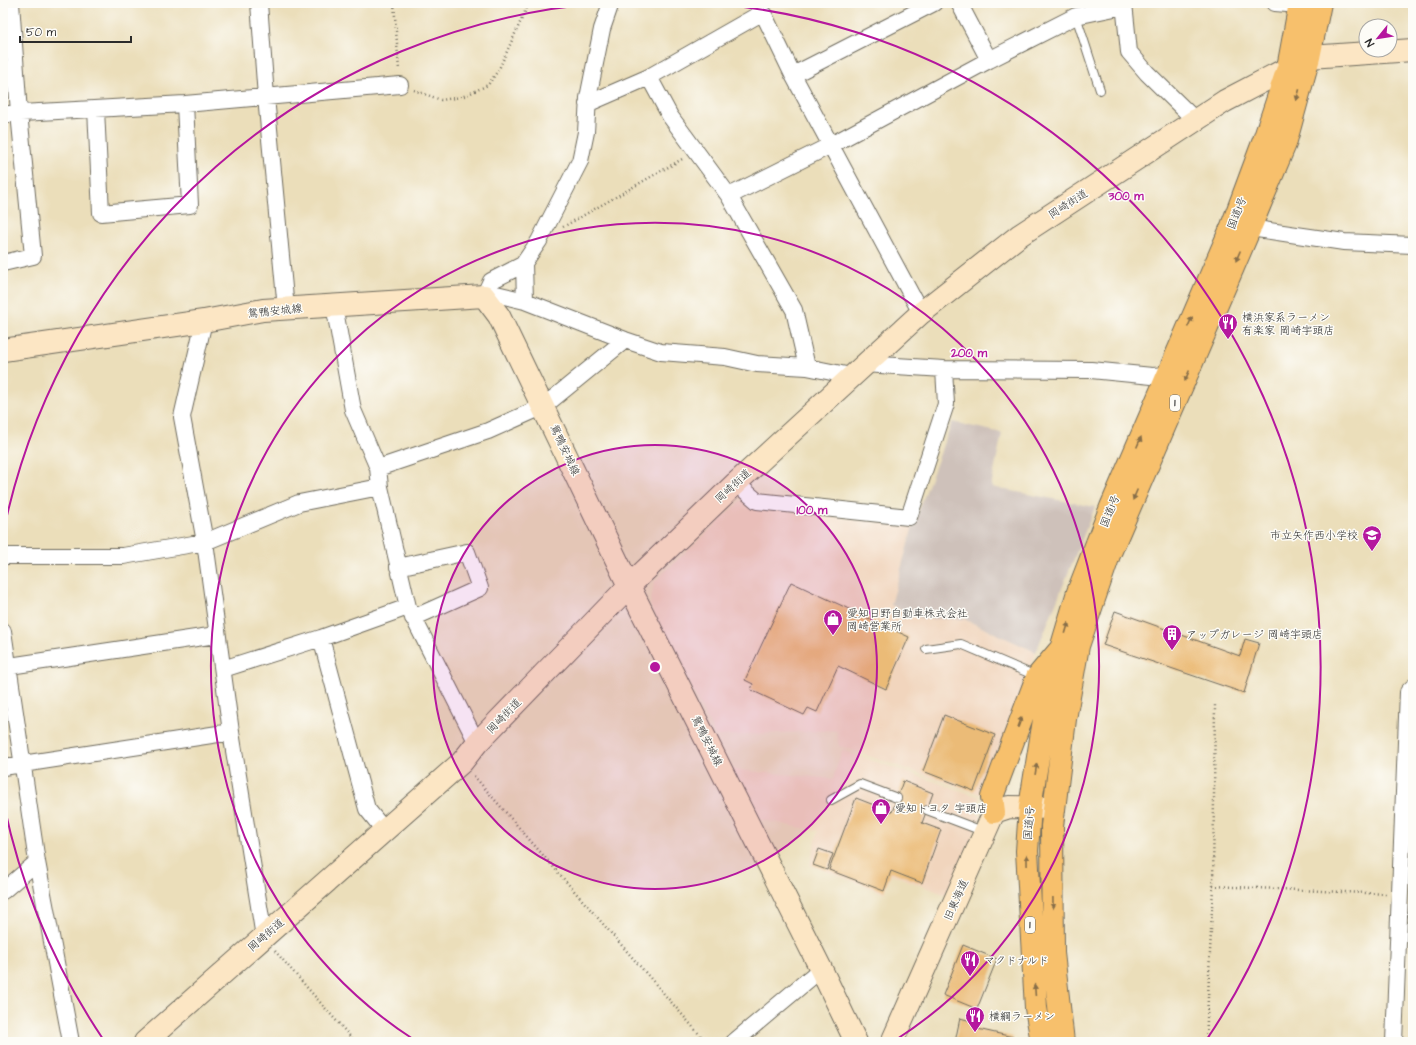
<svg xmlns="http://www.w3.org/2000/svg" width="1416" height="1045" font-family="'Architects Daughter','Klee One',sans-serif">
<style>
.built{fill:#f1d5bd}
.industrial{fill:#cec1ba}
.building{fill:#ebbb77}
.lines{fill:none;stroke-linecap:round;stroke-linejoin:round}
.lane-casing{stroke:#6e6a5d;stroke-width:10}
.street-casing{stroke:#6e6a5d;stroke-width:18}
.secondary-casing{stroke:#6e6a5d;stroke-width:24}
.highway-casing{stroke:#6e6a5d;stroke-width:24}
.path{stroke:#6e6a5d;stroke-width:2.5;stroke-dasharray:1 3;stroke-linecap:butt}
.lane{stroke:#fff;stroke-width:8}
.street{stroke:#fff;stroke-width:16}
.secondary{stroke:#fce6c4;stroke-width:22}
.highway{stroke:#f7c06c;stroke-width:22}
.oneway{fill:#876e48}
.ring{fill:none;stroke:#b5179e;stroke-width:2}
.labels{text-anchor:middle;dominant-baseline:central;stroke-width:3;stroke-linejoin:round;paint-order:stroke}
.shield{fill:#fdfcf7;stroke:#6a6a68;stroke-width:1}
.shield-label{font-size:10px;font-weight:bold;fill:#2b2b2b}
.street-label{font-size:11px;fill:#2b2b2b;stroke:#fdfcf7}
.poi-label{font-size:11px;fill:#2b2b2b;stroke:#fdfcf7;text-anchor:start}
.centre{fill:#b5179e;stroke:#fdfcf7;stroke-width:2}
.ring-label{font-size:12px;text-anchor:middle;font-weight:bold;fill:#b5179e;stroke:#fdfcf7;stroke-width:3;stroke-linejoin:round;paint-order:stroke}
</style>
<rect width="100%" height="100%" fill="#fdfcf7"/>
<filter id="ink" filterUnits="userSpaceOnUse"><feTurbulence type="fractalNoise" baseFrequency=".025" numOctaves="2"/><feDisplacementMap in="SourceGraphic" scale="8" xChannelSelector="R" yChannelSelector="G"/><feConvolveMatrix kernelMatrix="1 2 1 2 8 2 1 2 1" color-interpolation-filters="sRGB"/></filter>
<filter id="wash" filterUnits="userSpaceOnUse"><feTurbulence type="fractalNoise" baseFrequency=".012" numOctaves="4" result="noise"/><feDisplacementMap in="SourceGraphic" scale="16" xChannelSelector="R" yChannelSelector="G"/><feGaussianBlur stdDeviation="0.9" result="paint"/><feColorMatrix in="noise" values="0 0 0 0 0 0 0 0 0 0 0 0 0 0 0 0 0 1.4 0 .05"/><feComposite in="paint" operator="in"/></filter>
<g filter="url(#wash)">
<rect width="100%" height="100%" fill="#ebdeba"/>
<path class="built" d="M 743,499 L 753,507 L 913,526 L 891,605 L 922,619 L 964,619 L 1036,652 L 985,796 L 839,746 L 837,730 L 716,736 L 650,606 L 654,582 Z
M 842,750 L 980,797 L 973,811 L 981,816 L 949,896 L 891,874 L 884,893 L 810,865 L 818,831 L 753,818 L 729,769 L 833,779 Z"/>
<path class="industrial" d="M 952,422 L 1002,433 L 991,487 L 1095,507 L 1036,652 L 964,619 L 922,619 L 891,605 L 913,526 Z"/>
<g id="blocks">
<path class="building" d="M 791,582 L 909,637 L 886,689 L 838,666 L 817,712 L 808,708 L 804,715 L 751,690 L 753,684 L 745,680 Z
M 1115,611 L 1240,656 L 1245,639 L 1259,643 L 1244,693 L 1103,645 Z
M 944,715 L 995,735 L 974,791 L 923,771 Z
M 903,781 L 933,793 L 922,823 L 941,830 L 922,883 L 891,871 L 884,891 L 829,870 L 856,798 L 892,812 Z
M 819,849 L 833,854 L 827,870 L 813,865 Z
M 963,945 L 997,959 L 977,1009 L 943,995 Z
M 960,1018 L 975,1022 L 973,1028 L 1013,1037 L 1012,1042 L 955,1042 Z"/>
</g>
</g>
<g filter="url(#ink)">
<use href="#blocks" fill-opacity="0" stroke="#6e6a5d" stroke-width="1"/>
<g class="lines">
<g class="lane-casing">
<path id="lane" d="M 1076,16 L 1100,90
M 926,649 L 961,644 L 1036,676
M 831,800 L 860,784 L 897,798
M 927,810 L 985,832"/>
</g>
<g class="street-casing">
<path id="street" d="M 259,3 L 266,97 L 286,309
M 959,3 L 989,60
M 1124,3 L 1129,52 L 1147,73 L 1196,121
M 1275,3 L 1300,5
M 793,75 L 934,3
M 649,77 L 670,116 L 729,196 L 794,310 L 807,367
M 587,104 L 649,77 L 758,15 L 764,15 L 793,75 L 921,313
M 96,109 L 101,213 L 190,205 L 185,104
M 3,114 L 185,104 L 400,85
M 729,196 L 831,145 L 989,60 L 1076,16 L 1124,6
M 1250,228 L 1344,242 L 1413,245
M 3,263 L 33,256 L 19,113 L 11,3
M 484,296 L 496,294 L 525,301 L 625,340 L 661,352 L 725,357 L 757,364 L 807,367 L 851,376
M 484,296 L 491,281 L 524,264
M 525,301 L 524,263 L 539,241 L 580,161 L 586,132 L 588,98 L 602,29 L 611,3
M 334,305 L 353,410 L 378,468 L 380,487 L 408,607 L 477,743
M 204,321 L 182,417 L 205,542 L 231,732 L 264,937
M 864,364 L 944,369 L 1091,370 L 1152,376 L 1167,375
M 378,468 L 488,431 L 544,406 L 625,340
M 736,483 L 757,501 L 909,517 L 946,404 L 944,369
M 3,556 L 123,556 L 205,542 L 299,503 L 380,487
M 398,567 L 467,552 L 480,588 L 413,618
M 3,631 L 37,862 L 71,1042
M 321,638 L 367,809 L 384,830
M 3,667 L 216,635
M 223,669 L 321,638 L 408,607
M 3,767 L 231,732
M 3,891 L 37,862
M 734,1042 L 821,969
M 1394,1042 L 1408,692 L 1413,687"/>
</g>
<g class="secondary-casing">
<path id="secondary" d="M 3,350 L 204,321 L 263,310 L 484,296 L 499,316 L 629,586 L 821,969 L 856,1042
M 145,1042 L 462,762 L 477,743 L 629,586 L 736,483 L 921,313 L 1020,235 L 1225,101 L 1309,57 L 1413,50
M 892,1042 L 994,812 L 1009,807 L 1054,808"/>
</g>
<g class="highway-casing">
<path id="highway" d="M 994,812 L 992,797 L 1037,677 L 1058,652
M 1042,1042 L 1036,1008 L 1027,851 L 1030,807 L 1044,720 L 1061,649 L 1078,592 L 1111,507 L 1232,226 L 1264,140 L 1288,68 L 1300,3
M 1063,1042 L 1053,953 L 1052,826 L 1065,719 L 1078,646 L 1109,555 L 1250,228 L 1285,144 L 1309,57 L 1320,3"/>
</g>
<path class="path" d="M 394,3 L 399,70
M 414,90 L 441,100 L 462,97 L 488,85 L 499,69 L 529,3
M 563,227 L 684,158
M 474,776 L 706,1042
M 1213,886 L 1387,894
M 275,951 L 355,1042
M 1206,1042 L 1213,886 L 1215,703"/>
<use href="#lane" class="lane"/>
<use href="#street" class="street"/>
<use href="#secondary" class="secondary"/>
<use href="#highway" class="highway"/>
</g>
<defs><path id="oneway-solid" d="M-6-.8H1V-3.2L6.5 0L1 3.2V.8H-6Z"/></defs>
<g class="oneway">
<use href="#oneway-solid" transform="translate(1298 95) rotate(105)"/>
<use href="#oneway-solid" transform="translate(1238 256) rotate(113)"/>
<use href="#oneway-solid" transform="translate(1190 322) rotate(-66)"/>
<use href="#oneway-solid" transform="translate(1187 376) rotate(113)"/>
<use href="#oneway-solid" transform="translate(1139 442) rotate(-67)"/>
<use href="#oneway-solid" transform="translate(1135 495) rotate(113)"/>
<use href="#oneway-solid" transform="translate(1067 628) rotate(-73)"/>
<use href="#oneway-solid" transform="translate(1020 722) rotate(-70)"/>
<use href="#oneway-solid" transform="translate(1036 769) rotate(-81)"/>
<use href="#oneway-solid" transform="translate(1027 860) rotate(-91)"/>
<use href="#oneway-solid" transform="translate(1053 903) rotate(89)"/>
<use href="#oneway-solid" transform="translate(1035 990) rotate(-94)"/>
</g>
</g>
<circle cx="655" cy="667" r="222" fill="#b5179e" fill-opacity=".12"/>
<g class="ring">
<circle cx="655" cy="667" r="222"/>
<path d="M416 1041A444 444 0 1 1 894 1041"/>
<path d="M103 1039A666 666 0 0 1 4 805M4 529A666 666 0 0 1 603 3M707 3A666 666 0 0 1 1207 1039"/>
</g>
<defs>
<g id="restaurant-pin" transform="scale(1)"><path d="M0 17L-7.5 6A9.5 9.5 0 1 1 7.5 6Z" fill="#b5179e" stroke="#fdfcf7"/><path d="M-5-6h1v4h1v-4h1v4h1v-4h1v5L-1.5 .5V6h-2V.5L-5-1ZM5-6V6H3V1.5H1.5Q1.5-4 5-6Z" fill="#fff"/></g>
<g id="school-pin" transform="scale(1)"><path d="M0 17L-7.5 6A9.5 9.5 0 1 1 7.5 6Z" fill="#b5179e" stroke="#fdfcf7"/><path d="M0-5L7-2L0 1L-7-2ZM-4 1L0 2.5L4 1V4Q0 6-4 4Z" fill="#fff"/></g>
<g id="shop-pin" transform="scale(1)"><path d="M0 17L-7.5 6A9.5 9.5 0 1 1 7.5 6Z" fill="#b5179e" stroke="#fdfcf7"/><path d="M-5-2.5h2.3a2.7 3.5 0 0 1 5.4 0H5L5.5 6h-11ZM-1.5-2.5h3a1.5 2.3 0 0 0-3 0Z" fill="#fff"/></g>
<g id="building-pin" transform="scale(1)"><path d="M0 17L-7.5 6A9.5 9.5 0 1 1 7.5 6Z" fill="#b5179e" stroke="#fdfcf7"/><path d="M-4-6H4V6H1V3H-1V6H-4ZM-2.5-4.3h1.7v1.8h-1.7ZM.8-4.3h1.7v1.8H.8ZM-2.5-1h1.7V.8h-1.7ZM.8-1h1.7V.8H.8Z" fill="#fff"/></g>
</defs>
<g fill-rule="evenodd">
<use href="#restaurant-pin" x="1228" y="323"/>
<use href="#school-pin" x="1372" y="535"/>
<use href="#shop-pin" x="833" y="619"/>
<use href="#building-pin" x="1172" y="634"/>
<use href="#shop-pin" x="881" y="808"/>
<use href="#restaurant-pin" x="970" y="960"/>
<use href="#restaurant-pin" x="975" y="1016"/>
</g>
<g class="labels">
<g class="shield">
<rect x="1170" y="395" width="10" height="16" rx="3"/>
<rect x="1025" y="917" width="10" height="16" rx="3"/>
</g>
<g class="shield-label">
<text x="1175" y="403">1</text>
<text x="1030" y="925">1</text>
</g>
<g class="street-label">
<text transform="translate(1068 204) rotate(-33)">岡崎街道</text>
<text transform="translate(1237 213) rotate(-69)">国道1号</text>
<text transform="translate(275 311) rotate(-6)">鴛鴨安城線</text>
<text transform="translate(565 450) rotate(65)">鴛鴨安城線</text>
<text transform="translate(733 486) rotate(-43)">岡崎街道</text>
<text transform="translate(1110 511) rotate(-68)">国道1号</text>
<text transform="translate(504 716) rotate(-46)">岡崎街道</text>
<text transform="translate(707 741) rotate(63)">鴛鴨安城線</text>
<text transform="translate(1029 823) rotate(-85)">国道1号</text>
<text transform="translate(956 900) rotate(-66)">旧東海道</text>
<text transform="translate(266 935) rotate(-41)">岡崎街道</text>
</g>
<g class="poi-label">
<text x="1242" y="317">横浜家系ラーメン<tspan x="1242" dy="13">有楽家 岡崎宇頭店</tspan></text>
<text x="1358" y="535" text-anchor="end">市立矢作西小学校</text>
<text x="847" y="613">愛知日野自動車株式会社<tspan x="847" dy="13">岡崎営業所</tspan></text>
<text x="1186" y="634">アップガレージ 岡崎宇頭店</text>
<text x="895" y="808">愛知トヨタ 宇頭店</text>
<text x="984" y="960">マクドナルド</text>
<text x="989" y="1016">横綱ラーメン</text>
</g>
</g>
<circle cx="655" cy="667" r="6" class="centre"/>
<g class="ring-label">
<text x="1126" y="200">300 m</text>
<text x="969" y="357">200 m</text>
<text x="812" y="514">100 m</text>
</g>
<rect width="1416" height="1045" fill="none" stroke="#fdfcf7" stroke-width="16"/>
<g transform="translate(1378 38) rotate(240)"><circle r="19" fill="#fdfcf7" stroke="#a9a8a5"/>
<path d="M0-3L7 15L0 10L-7 15Z" fill="#b5179e"/>
<text y="-6" font-size="11" font-weight="bold" text-anchor="middle" fill="#2b2b2b">N</text>
</g>
<path d="M20 36v6h111v-6" fill="none" stroke="#2b2b2b" stroke-width="2"/>
<text x="26" y="36" font-size="12" fill="#2b2b2b" stroke="#fdfcf7" stroke-width="3" paint-order="stroke">50 m</text>
</svg>
